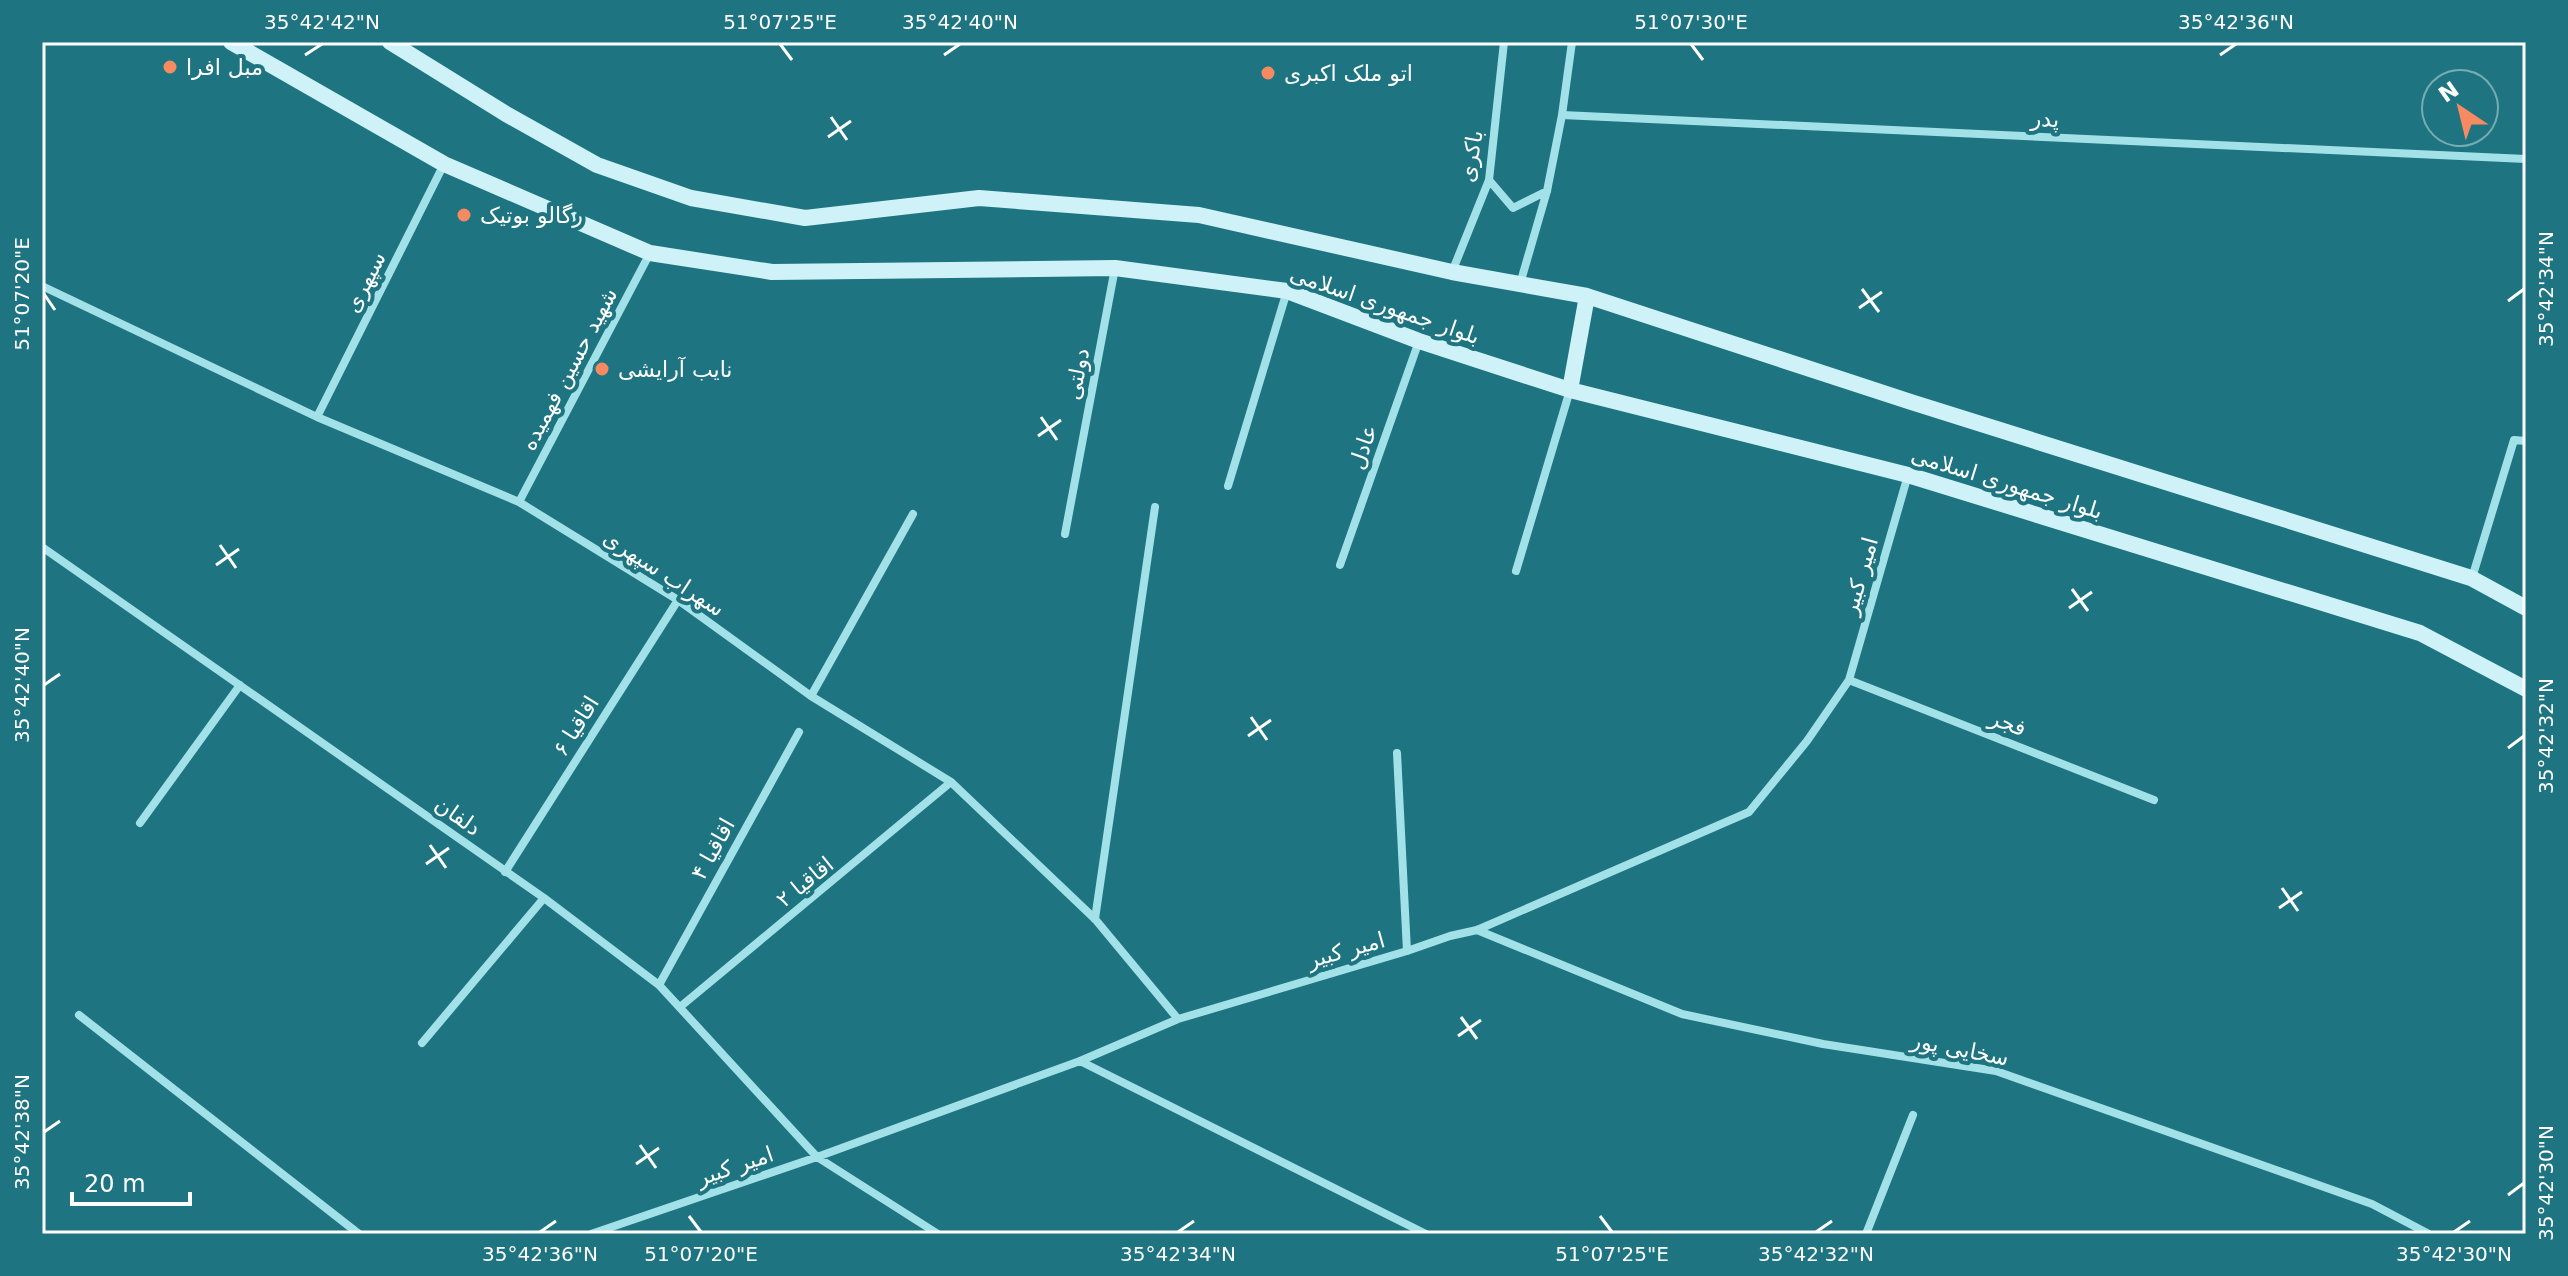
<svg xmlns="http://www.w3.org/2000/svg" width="2568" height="1276" font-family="'DejaVu Sans','Noto Naskh Arabic',sans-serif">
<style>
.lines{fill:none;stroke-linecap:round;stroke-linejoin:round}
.street{stroke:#a3e1e9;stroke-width:8}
.secondary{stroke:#cef2f7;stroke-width:16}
.ticks{fill:none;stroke:#fff;stroke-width:3}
.poi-dot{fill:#f88a62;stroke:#1e7581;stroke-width:3}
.labels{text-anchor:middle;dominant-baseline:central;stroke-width:8;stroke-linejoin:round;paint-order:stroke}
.poi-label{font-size:22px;fill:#fff;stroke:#1e7581;text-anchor:start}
.street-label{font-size:22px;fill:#fff;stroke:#1e7581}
.neatline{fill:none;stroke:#fff;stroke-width:3}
.ticks-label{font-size:20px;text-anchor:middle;fill:#fff}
</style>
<rect width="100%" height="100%" fill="#1e7581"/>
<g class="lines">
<path class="street" d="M 1562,115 L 2526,159
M 1489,180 L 1513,208 L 1547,191
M 1452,272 L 1489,180 L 1504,42
M 1520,284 L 1547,191 L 1562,115 L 1572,42
M 42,286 L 317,417 L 519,502 L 678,600 L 811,696 L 951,782 L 1095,919 L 1178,1019
M 317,417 L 444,164
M 1228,486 L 1287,291
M 519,502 L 650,253
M 1065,534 L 1115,268
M 42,547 L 544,898 L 659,985 L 817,1157 L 938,1234
M 1340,565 L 1419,341
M 1516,571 L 1570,390
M 2472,578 L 2514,440 L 2526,441
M 1849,680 L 2154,800
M 811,696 L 913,514
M 1397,753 L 1407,951
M 140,823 L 240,685
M 505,872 L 678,600
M 1095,919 L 1155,507
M 1477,930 L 1682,1014 L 1823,1044 L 1996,1071 L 2372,1204 L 2429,1234
M 659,985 L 799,732
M 680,1007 L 951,782
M 79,1015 L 359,1234
M 422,1043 L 544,898
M 1080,1061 L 1426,1234
M 591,1234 L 817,1157 L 1080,1061 L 1178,1019 L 1407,951 L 1450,936 L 1477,930 L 1749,812 L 1807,741 L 1849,680 L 1908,475
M 1866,1234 L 1913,1115"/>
<path class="secondary" d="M 231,42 L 444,164 L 650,253 L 772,272 L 1115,268 L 1287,291 L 1419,341 L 1570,390 L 1908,475 L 2420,633 L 2526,689
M 390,42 L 506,114 L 597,165 L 691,198 L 805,218 L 979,198 L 1199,215 L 1452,272 L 1587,296 L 1911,402 L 2471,578 L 2526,608
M 1570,390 L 1587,296"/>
</g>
<path class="ticks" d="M 780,44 L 792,60M 1691,44 L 1703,60M 305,55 L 322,44M 944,55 L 960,44M 2220,55 L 2236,44M 831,117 L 847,140M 828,137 L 851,121M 1862,289 L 1879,312M 44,294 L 55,310M 2508,301 L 2524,289M 1859,308 L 1882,292M 1041,417 L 1057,440M 1038,436 L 1061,420M 220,545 L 236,568M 216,565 L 239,549M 2072,589 L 2088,611M 2069,608 L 2092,592M 44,685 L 60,674M 1251,717 L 1267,740M 1248,736 L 1271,720M 2508,748 L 2524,736M 430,845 L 446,868M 426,864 L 449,848M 2282,888 L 2298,911M 2279,908 L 2302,892M 1461,1017 L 1477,1039M 1458,1036 L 1481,1020M 44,1132 L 60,1121M 640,1145 L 656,1168M 636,1164 L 659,1148M 2508,1195 L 2524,1183M 689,1216 L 701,1232M 1600,1216 L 1612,1232M 540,1232 L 556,1221M 1178,1232 L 1194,1221M 1816,1232 L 1832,1221M 2454,1232 L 2470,1221"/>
<g class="poi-dot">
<circle cx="170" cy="67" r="8"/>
<circle cx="1268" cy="73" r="8"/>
<circle cx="464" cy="215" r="8"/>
<circle cx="602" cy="369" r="8"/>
</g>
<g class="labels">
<g class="poi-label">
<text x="186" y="67">مبل افرا</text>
<text x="1284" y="73">اتو ملک اکبری</text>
<text x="480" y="215">رگالو بوتیک</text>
<text x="618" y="369">نایب آرایشی</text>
</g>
<g class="street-label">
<text transform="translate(2045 119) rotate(3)">پدر</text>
<text transform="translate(1471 156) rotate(-80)">باکری</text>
<text transform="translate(365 282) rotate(-63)">سپهری</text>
<text transform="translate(1385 305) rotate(19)">بلوار جمهوری اسلامی</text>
<text transform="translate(569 369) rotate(-62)">شهید حسین فهمیده</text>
<text transform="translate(1077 374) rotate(-79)">دولتی</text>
<text transform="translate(1363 447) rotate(-71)">عادل</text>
<text transform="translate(2007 483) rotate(17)">بلوار جمهوری اسلامی</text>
<text transform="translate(664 573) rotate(33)">سهراب سپهری</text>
<text transform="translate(1860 576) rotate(-74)">امیر کبیر</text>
<text transform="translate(2008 723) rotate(21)">فجر</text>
<text transform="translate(576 726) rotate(-58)">اقاقیا ۶</text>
<text transform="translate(458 816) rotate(35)">دلفان</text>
<text transform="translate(713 849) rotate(-61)">اقاقیا ۴</text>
<text transform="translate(805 882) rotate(-39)">اقاقیا ۲</text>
<text transform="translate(1346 950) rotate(-16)">امیر کبیر</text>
<text transform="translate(1960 1049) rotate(11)">سخایی پور</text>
<text transform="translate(735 1166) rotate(-19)">امیر کبیر</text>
</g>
</g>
<rect width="2568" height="1276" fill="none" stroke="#1e7581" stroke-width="88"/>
<g transform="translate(2460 108) rotate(325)"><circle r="38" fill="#1e7581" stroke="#78acb3" stroke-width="2"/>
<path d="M0-6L14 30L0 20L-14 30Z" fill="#f88a62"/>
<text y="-12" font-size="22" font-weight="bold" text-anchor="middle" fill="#ffffff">N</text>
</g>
<path d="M72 1192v12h118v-12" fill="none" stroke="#ffffff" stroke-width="4"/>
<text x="84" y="1192" font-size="24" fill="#ffffff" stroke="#1e7581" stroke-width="6" paint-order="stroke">20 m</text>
<rect x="44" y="44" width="2480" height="1188" class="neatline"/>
<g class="ticks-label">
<text x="322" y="29">35°42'42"N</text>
<text x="780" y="29">51°07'25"E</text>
<text x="960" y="29">35°42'40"N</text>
<text x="1691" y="29">51°07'30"E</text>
<text x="2236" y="29">35°42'36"N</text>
<text transform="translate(2546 289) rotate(-90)" y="7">35°42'34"N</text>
<text transform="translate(22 294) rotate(-90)" y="7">51°07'20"E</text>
<text transform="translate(22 685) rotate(-90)" y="7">35°42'40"N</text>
<text transform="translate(2546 736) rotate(-90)" y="7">35°42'32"N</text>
<text transform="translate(22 1132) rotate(-90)" y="7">35°42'38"N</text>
<text transform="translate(2546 1183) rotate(-90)" y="7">35°42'30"N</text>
<text x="540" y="1261">35°42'36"N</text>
<text x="701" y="1261">51°07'20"E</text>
<text x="1178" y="1261">35°42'34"N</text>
<text x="1612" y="1261">51°07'25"E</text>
<text x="1816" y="1261">35°42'32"N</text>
<text x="2454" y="1261">35°42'30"N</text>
</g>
</svg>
